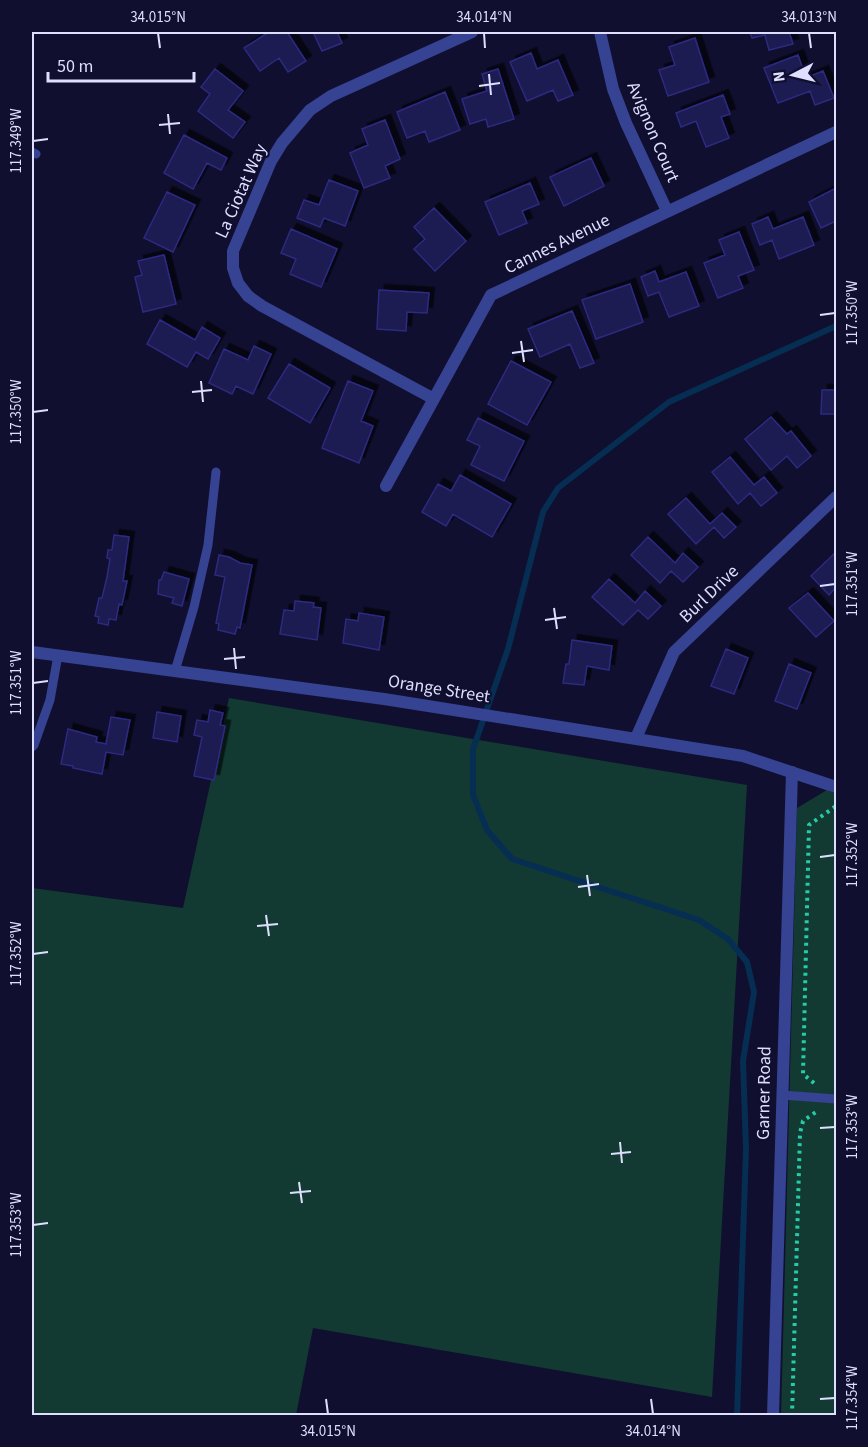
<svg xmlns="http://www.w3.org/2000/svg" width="868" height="1447" font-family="'Source Sans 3',sans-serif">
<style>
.green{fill:#123a32}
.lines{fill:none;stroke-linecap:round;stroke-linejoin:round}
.stream{stroke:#062e52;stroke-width:6}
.building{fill:#1c1a52;stroke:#2d2a80;stroke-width:1.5;filter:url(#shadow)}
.path{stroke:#25cca7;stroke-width:4;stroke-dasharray:3 4.5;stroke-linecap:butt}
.service{stroke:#364292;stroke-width:9}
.minor{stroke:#364292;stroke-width:12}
.tertiary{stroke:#364292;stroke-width:12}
.ticks{fill:none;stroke:#dedfff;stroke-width:2}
.labels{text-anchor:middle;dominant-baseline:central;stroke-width:4.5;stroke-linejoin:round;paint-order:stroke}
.street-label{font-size:18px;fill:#dedfff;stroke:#100f2f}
.neatline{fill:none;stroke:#dedfff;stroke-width:2}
.ticks-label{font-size:15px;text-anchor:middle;fill:#dedfff}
</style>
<defs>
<filter id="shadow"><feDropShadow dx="5.5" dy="-5.5" stdDeviation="0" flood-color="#0009"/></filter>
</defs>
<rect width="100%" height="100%" fill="#100f2f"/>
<path class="green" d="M 229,698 L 747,785 L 712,1397 L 313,1328 L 296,1415 L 32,1416 L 32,888 L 183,908 Z
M 827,790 L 836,794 L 836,1415 L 781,1416 L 797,808 Z"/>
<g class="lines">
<path class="stream" d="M 737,1416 L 746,1149 L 743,1061 L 754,992 L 747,962 L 728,939 L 699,920 L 512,859 L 487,830 L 473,795 L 473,749 L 508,649 L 543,512 L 558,488 L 669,402 L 836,326"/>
</g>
<path class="building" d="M 269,32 L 287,32 L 306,61 L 288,72 L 279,58 L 260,71 L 244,48 Z
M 313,32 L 337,32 L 342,43 L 322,51 Z
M 750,32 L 789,32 L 793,44 L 769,50 L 765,35 L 752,38 Z
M 695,38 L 709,82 L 668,96 L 659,70 L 675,65 L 669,47 Z
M 531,53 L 537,69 L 558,60 L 573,95 L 558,101 L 553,90 L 527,101 L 510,62 Z
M 798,55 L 806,78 L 823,71 L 834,98 L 815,105 L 810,91 L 778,103 L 764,68 Z
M 215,69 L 243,91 L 228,110 L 245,122 L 233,138 L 198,111 L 210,94 L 201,87 Z
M 498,69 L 514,119 L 488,127 L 486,119 L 470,124 L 462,99 L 487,91 L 482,74 Z
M 445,92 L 460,130 L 429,142 L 425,131 L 407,138 L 397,112 Z
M 723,95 L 730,114 L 721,117 L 729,138 L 706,147 L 696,121 L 681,127 L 676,113 Z
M 385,120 L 400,159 L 385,166 L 390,178 L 364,188 L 350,153 L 368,145 L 362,129 Z
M 184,135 L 227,158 L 221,170 L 207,163 L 193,189 L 164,173 Z
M 591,158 L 604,186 L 564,206 L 550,177 Z
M 329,180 L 358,191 L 345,226 L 324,218 L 320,227 L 297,218 L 304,200 L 319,205 Z
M 530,183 L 539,204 L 522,211 L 527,223 L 499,235 L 485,202 Z
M 836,188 L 836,221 L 821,228 L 809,202 Z
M 167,192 L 195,205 L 173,252 L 144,238 Z
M 434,208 L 466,241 L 435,271 L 414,249 L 425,239 L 414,227 Z
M 768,217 L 773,229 L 803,217 L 814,245 L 779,259 L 772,240 L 760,245 L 752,224 Z
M 291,229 L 337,249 L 321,287 L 290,274 L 296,259 L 281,253 Z
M 739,232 L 754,270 L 738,276 L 743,288 L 718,298 L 704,263 L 725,255 L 719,240 Z
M 164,255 L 176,304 L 143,312 L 135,277 L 142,275 L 138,261 Z
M 655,271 L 659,282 L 686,272 L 699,306 L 669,317 L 659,292 L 648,296 L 641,277 Z
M 630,284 L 643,322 L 596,339 L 582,300 Z
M 379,290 L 429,293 L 427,313 L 407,312 L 406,331 L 377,329 Z
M 572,311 L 594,363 L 580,368 L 570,344 L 540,357 L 528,329 Z
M 160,320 L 195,340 L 202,327 L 220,338 L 208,359 L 196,352 L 187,367 L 147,344 Z
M 254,346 L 271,354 L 253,394 L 236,386 L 232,394 L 209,383 L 224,349 L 248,360 Z
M 511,361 L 551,382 L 527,425 L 488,404 Z
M 289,364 L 330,388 L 310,423 L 268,398 Z
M 348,381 L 373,391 L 361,421 L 373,426 L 359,463 L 322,448 Z
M 822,390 L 836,390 L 836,414 L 821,414 Z
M 771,417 L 787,434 L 791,431 L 811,456 L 797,468 L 787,456 L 771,470 L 745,439 Z
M 478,418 L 524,441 L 504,481 L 471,465 L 480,446 L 467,440 Z
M 730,457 L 754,485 L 764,477 L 777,493 L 761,506 L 750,493 L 738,504 L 712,472 Z
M 460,475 L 511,504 L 492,537 L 453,514 L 446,526 L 422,512 L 438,484 L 451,491 Z
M 686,498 L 710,524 L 722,513 L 736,527 L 724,538 L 714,527 L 696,544 L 668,514 Z
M 114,535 L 129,537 L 123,581 L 127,581 L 122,605 L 119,604 L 116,620 L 109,619 L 108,625 L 98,623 L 99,617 L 95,616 L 99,598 L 102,598 L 107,577 L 110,559 L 107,558 L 108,550 L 112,550 Z
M 648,537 L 675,563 L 683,553 L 698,567 L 683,582 L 671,571 L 660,583 L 631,555 Z
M 836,552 L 836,587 L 829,595 L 811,576 Z
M 219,555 L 229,557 L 240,563 L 252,565 L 240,628 L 237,627 L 235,634 L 218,630 L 219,624 L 216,623 L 225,577 L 215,575 Z
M 164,572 L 189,579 L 182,606 L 172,603 L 174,598 L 158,594 L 159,580 L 161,580 Z
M 609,579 L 635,603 L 645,591 L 661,606 L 648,619 L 638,610 L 623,625 L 592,597 Z
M 808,593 L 834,621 L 816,637 L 789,608 Z
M 295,601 L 314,603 L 313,607 L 321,608 L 317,640 L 280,634 L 284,610 L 294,611 Z
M 359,613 L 384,617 L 379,650 L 343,643 L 346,619 L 358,621 Z
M 572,640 L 612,646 L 609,670 L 587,666 L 584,685 L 563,683 L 566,664 L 569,664 Z
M 726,649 L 748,658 L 734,694 L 711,686 Z
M 789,664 L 811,673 L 797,709 L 775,701 Z
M 210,710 L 223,713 L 220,725 L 225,726 L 214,780 L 194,776 L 202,737 L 194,735 L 197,720 L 208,722 Z
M 157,712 L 181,716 L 177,742 L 153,738 Z
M 111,717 L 130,720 L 123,755 L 106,752 L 102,774 L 73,768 L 73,766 L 61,764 L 68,729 L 97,737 L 96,742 L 106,744 Z"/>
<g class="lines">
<path class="path" d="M 814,1083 L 803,1074 L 809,825 L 836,806
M 792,1416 L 800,1133 L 803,1121 L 816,1112"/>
<path class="service" d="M 32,152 L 36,154
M 175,671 L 194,607 L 208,545 L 216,472
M 32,747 L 34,745 L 50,700 L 58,655
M 782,1095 L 836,1099"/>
<path class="minor" d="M 600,32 L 613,89 L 626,123 L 667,211
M 434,399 L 262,306 L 248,296 L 238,283 L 233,268 L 233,251 L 271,161 L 282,143 L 310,110 L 331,96 L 472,32
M 386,486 L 491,295 L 836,132
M 636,738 L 674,652 L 836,497
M 773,1416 L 792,772"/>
<path class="tertiary" d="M 32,652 L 384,699 L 743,756 L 836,787"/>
</g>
<path class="ticks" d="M 158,33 L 160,48M 484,33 L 485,48M 809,33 L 811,48M 489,74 L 491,95M 479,86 L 500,83M 168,114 L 170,134M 159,125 L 180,123M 33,141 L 48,139M 820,315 L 835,313M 521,341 L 524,362M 512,353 L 533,350M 201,381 L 203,402M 192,392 L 212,390M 33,412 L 48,410M 820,586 L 835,584M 554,608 L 557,629M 545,620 L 566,617M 234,648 L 236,669M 224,659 L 245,657M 33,683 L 48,681M 820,857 L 835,855M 587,875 L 590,896M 578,887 L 599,884M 266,915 L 269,936M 257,926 L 278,924M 33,954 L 48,952M 820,1128 L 835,1127M 620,1142 L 622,1163M 611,1154 L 631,1152M 299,1182 L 302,1203M 290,1193 L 311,1191M 33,1225 L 48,1223M 326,1399 L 328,1414M 651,1399 L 653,1414M 820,1399 L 835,1398"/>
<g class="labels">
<g class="street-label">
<text transform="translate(653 132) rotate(67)">Avignon Court</text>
<text transform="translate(241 191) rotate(-66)">La Ciotat Way</text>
<text transform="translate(557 244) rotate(-26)">Cannes Avenue</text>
<text transform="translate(709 594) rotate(-44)">Burl Drive</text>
<text transform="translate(439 689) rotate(9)">Orange Street</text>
<text transform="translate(764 1093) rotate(-89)">Garner Road</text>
</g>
</g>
<rect width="868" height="1447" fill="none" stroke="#100f2f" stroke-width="66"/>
<g transform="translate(793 75) rotate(263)" stroke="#100f2f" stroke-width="4.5" paint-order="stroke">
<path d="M0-4.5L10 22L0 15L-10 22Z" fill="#dedfff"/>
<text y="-9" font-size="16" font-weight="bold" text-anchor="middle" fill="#dedfff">N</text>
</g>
<path d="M48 72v9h146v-9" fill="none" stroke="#dedfff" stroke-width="3"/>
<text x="57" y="72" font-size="18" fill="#dedfff" stroke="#100f2f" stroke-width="4.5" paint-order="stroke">50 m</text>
<rect x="33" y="33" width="802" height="1381" class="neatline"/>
<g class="ticks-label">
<text x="158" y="22">34.015°N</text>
<text x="484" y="22">34.014°N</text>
<text x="809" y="22">34.013°N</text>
<text transform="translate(16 141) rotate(-90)" y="5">117.349°W</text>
<text transform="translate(852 313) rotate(-90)" y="5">117.350°W</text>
<text transform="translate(16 412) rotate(-90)" y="5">117.350°W</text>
<text transform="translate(852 584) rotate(-90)" y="5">117.351°W</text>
<text transform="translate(16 683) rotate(-90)" y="5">117.351°W</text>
<text transform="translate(852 855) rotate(-90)" y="5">117.352°W</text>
<text transform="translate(16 954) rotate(-90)" y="5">117.352°W</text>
<text transform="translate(852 1127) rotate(-90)" y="5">117.353°W</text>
<text transform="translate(16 1225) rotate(-90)" y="5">117.353°W</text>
<text transform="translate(852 1398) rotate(-90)" y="5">117.354°W</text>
<text x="328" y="1436">34.015°N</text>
<text x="653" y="1436">34.014°N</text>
</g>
</svg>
